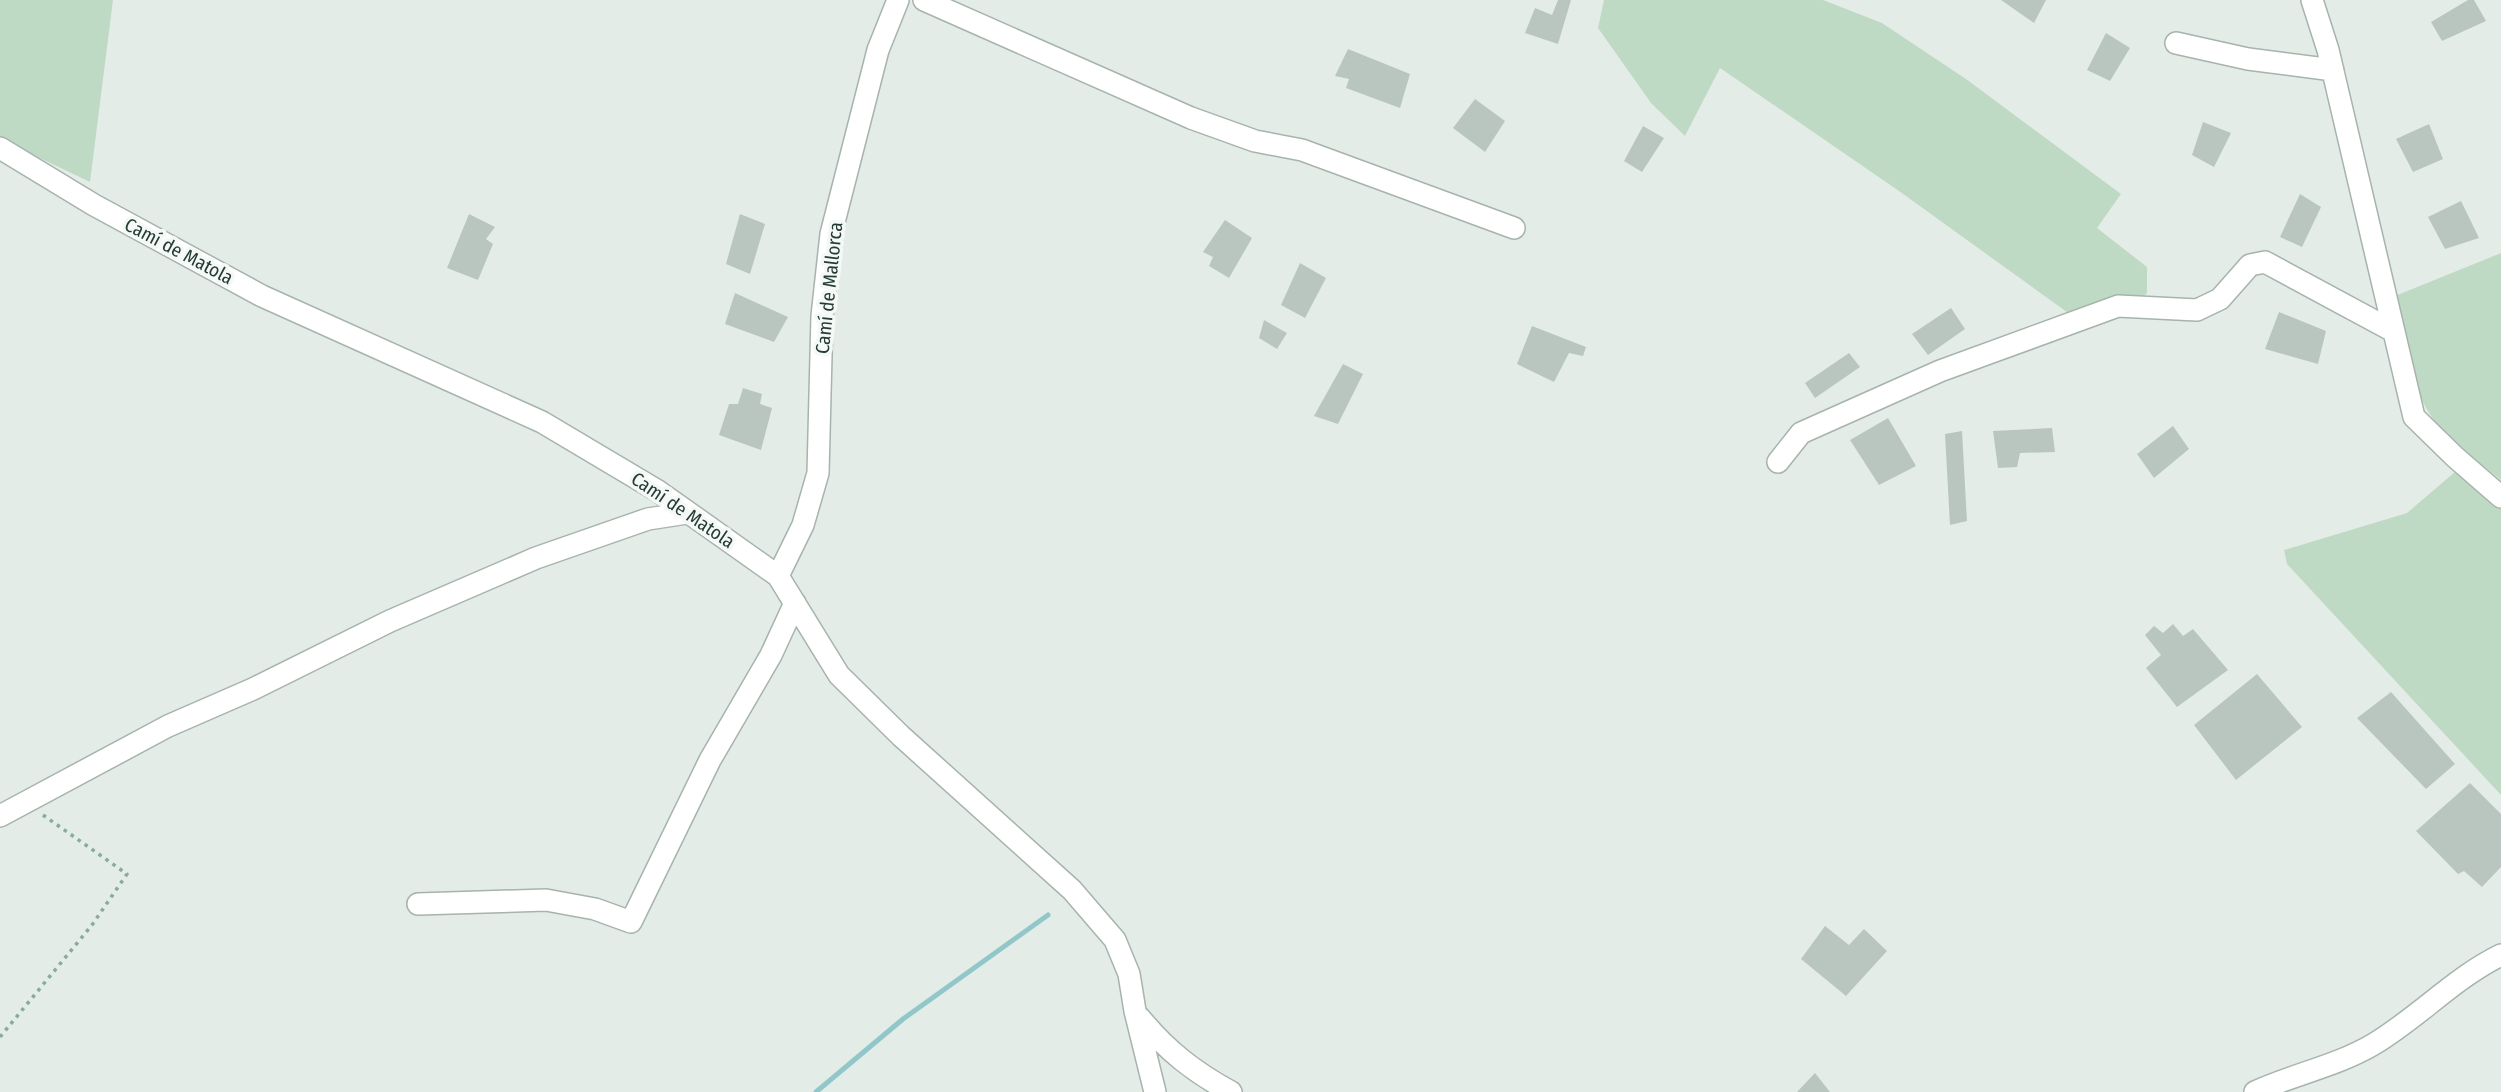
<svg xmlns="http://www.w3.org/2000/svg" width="2501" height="1092" font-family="'Fira Sans Condensed',sans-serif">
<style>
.green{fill:#bfdac4}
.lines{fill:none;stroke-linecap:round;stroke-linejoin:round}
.stream{stroke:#92c7ca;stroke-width:5}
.building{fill:#b9c6c0}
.minor-casing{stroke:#a7b3ad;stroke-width:24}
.path{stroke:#88ab9d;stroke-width:3.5;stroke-dasharray:3.5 5;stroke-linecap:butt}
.minor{stroke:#fff;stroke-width:21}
.labels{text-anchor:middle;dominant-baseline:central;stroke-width:7;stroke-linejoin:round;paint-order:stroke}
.street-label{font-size:19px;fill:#253b33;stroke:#f4f8f6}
</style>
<rect width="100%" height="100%" fill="#e4ece7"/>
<path class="green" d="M 0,0 L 113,0 L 90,182 L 0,139 Z
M 1604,0 L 1823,0 L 1882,23 L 1966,79 L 2121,194 L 2097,228 L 2147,267 L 2147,293 L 2138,302 L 2071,315 L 1899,191 L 1720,68 L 1685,136 L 1651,103 L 1598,28 Z
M 2501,253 L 2501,480 C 2482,464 2460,449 2443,431 C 2409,394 2404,343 2395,296 Z
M 2456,471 L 2501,508 L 2501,795 L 2287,564 L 2284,550 L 2407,513 Z"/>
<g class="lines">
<path class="stream" d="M 816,1092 L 903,1019 L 1048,915"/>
</g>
<path class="building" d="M 1558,0 L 1571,0 L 1558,44 L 1525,33 L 1535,8 L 1552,15 Z
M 2001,0 L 2046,0 L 2034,23 Z
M 2468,0 L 2474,0 L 2486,21 L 2442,41 L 2431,22 Z
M 2106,33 L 2130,48 L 2110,81 L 2087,70 Z
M 1348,49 L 1410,74 L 1400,108 L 1346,88 L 1349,79 L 1335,76 Z
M 1475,99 L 1505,121 L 1485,152 L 1453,128 Z
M 2203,122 L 2231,133 L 2214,167 L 2192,155 Z
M 2429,124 L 2443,159 L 2413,172 L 2396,139 Z
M 1643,126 L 1664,138 L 1642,172 L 1624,161 Z
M 2300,194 L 2321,207 L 2302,247 L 2280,237 Z
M 2461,201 L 2479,238 L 2445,249 L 2428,217 Z
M 469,214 L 495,227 L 486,239 L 493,244 L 478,280 L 447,268 Z
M 740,214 L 765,224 L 750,274 L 726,264 Z
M 1225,220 L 1252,238 L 1229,278 L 1209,266 L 1213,257 L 1203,252 Z
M 1300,263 L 1326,278 L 1305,318 L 1281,305 Z
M 735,293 L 788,317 L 774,342 L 725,324 Z
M 1951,308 L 1965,329 L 1928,355 L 1912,334 Z
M 2279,312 L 2326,331 L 2318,364 L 2265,349 Z
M 1264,320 L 1287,333 L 1277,349 L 1259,338 Z
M 1532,326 L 1586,347 L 1583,356 L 1569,353 L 1554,382 L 1517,364 Z
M 1849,353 L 1860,367 L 1815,398 L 1805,383 Z
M 1343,364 L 1363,374 L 1338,424 L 1314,416 Z
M 743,388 L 762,394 L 760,404 L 772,408 L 761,450 L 719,435 L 729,404 L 738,404 Z
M 1888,418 L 1916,466 L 1879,485 L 1850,440 Z
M 2173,426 L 2189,449 L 2154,478 L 2137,454 Z
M 2052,428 L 2055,452 L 2020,453 L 2017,467 L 1998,468 L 1993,431 Z
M 1962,431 L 1967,521 L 1950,525 L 1945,434 Z
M 2173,624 L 2183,636 L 2193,629 L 2228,670 L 2177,707 L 2146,668 L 2161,655 L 2145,635 L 2154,626 L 2163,633 Z
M 2257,674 L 2302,727 L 2236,780 L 2194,725 Z
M 2391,692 L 2455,764 L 2426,789 L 2357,718 Z
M 2470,783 L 2501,814 L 2501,867 L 2482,887 L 2464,871 L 2458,874 L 2416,831 Z
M 1825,926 L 1849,945 L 1864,929 L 1887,951 L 1846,996 L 1801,959 Z
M 1815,1073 L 1830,1092 L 1797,1092 Z"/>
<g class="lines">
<g class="minor-casing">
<path id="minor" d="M 924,0 L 1191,118 L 1255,141 L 1302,150 L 1514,228
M 2312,0 L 2328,50 L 2414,417 L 2455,457 L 2501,497
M 2176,43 L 2248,59 L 2333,70
M 0,148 L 94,205 L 262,296 L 542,422 L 658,491 L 778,576 L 839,675 L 901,736 L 1072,890 L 1115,940 L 1129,974 L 1135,1011 L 1155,1092
M 1778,462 L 1801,433 L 1940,371 L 2118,306 L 2197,310 L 2220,299 L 2250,265 L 2265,262 L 2393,331
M 778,576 L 803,525 L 818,473 L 822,316 L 831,234 L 878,50 L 898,0
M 0,816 L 168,726 L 253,689 L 390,621 L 536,558 L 648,519 L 687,513
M 418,904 L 546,900 L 595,909 L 631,922 L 710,760 L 771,655 L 795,603
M 1140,1018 C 1166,1050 1194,1072 1231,1092
M 2255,1092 C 2294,1074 2337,1066 2374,1044 C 2419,1017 2454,978 2501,955"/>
</g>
<path class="path" d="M 0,1037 L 92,925 L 127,874 L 43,815"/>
<use href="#minor" class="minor"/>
</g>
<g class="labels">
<g class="street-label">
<text transform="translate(179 251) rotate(28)">Camí de Matola</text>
<text transform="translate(829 288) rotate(-84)">Camí de Mallorca</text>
<text transform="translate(683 510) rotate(34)">Camí de Matola</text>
</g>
</g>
</svg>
